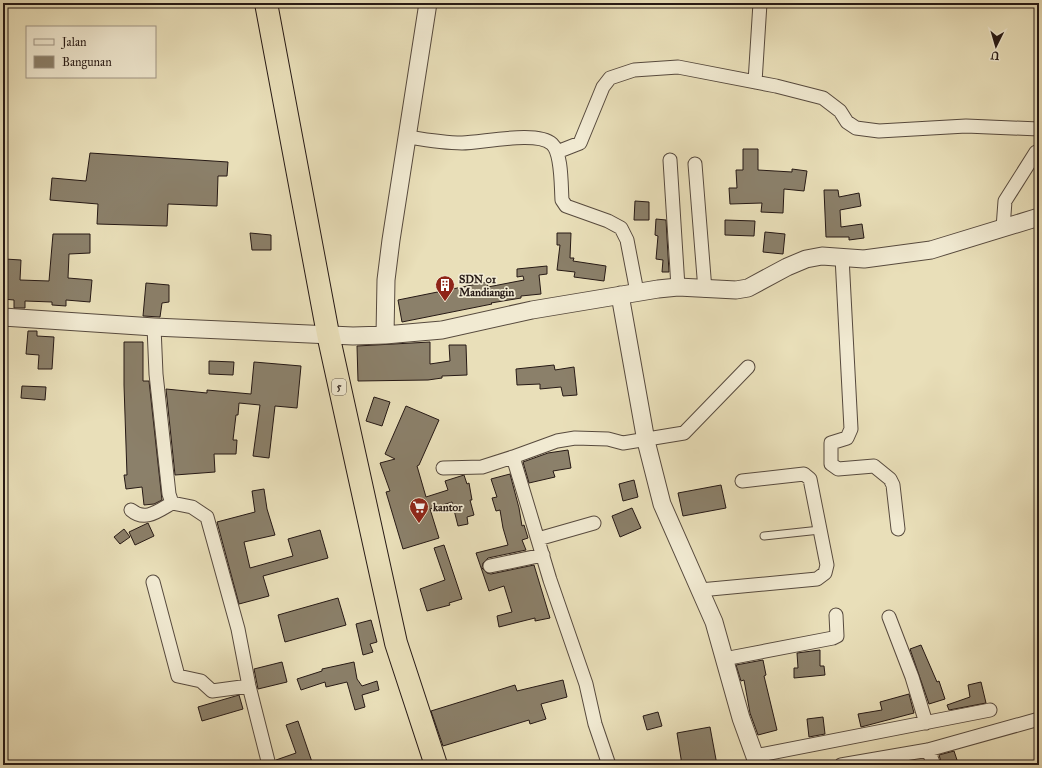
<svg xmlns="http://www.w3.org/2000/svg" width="1042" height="768" font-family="'IM FELL Great Primer',serif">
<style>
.building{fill:#8b806a;stroke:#261915}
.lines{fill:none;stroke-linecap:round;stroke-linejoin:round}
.service-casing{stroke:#574a3e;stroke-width:9}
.minor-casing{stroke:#574a3e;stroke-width:15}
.tertiary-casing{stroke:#574a3e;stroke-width:19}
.trunk-casing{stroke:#261915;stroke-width:24}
.service{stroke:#f1ead2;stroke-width:7}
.minor{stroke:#f1ead2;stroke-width:13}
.tertiary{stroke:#f1ead2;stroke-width:17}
.trunk{stroke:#e9dfb9;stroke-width:22}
.labels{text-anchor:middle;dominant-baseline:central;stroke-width:3.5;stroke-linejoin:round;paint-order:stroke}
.shield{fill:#f1ead2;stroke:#63584e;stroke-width:1}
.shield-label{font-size:10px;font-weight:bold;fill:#261915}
.poi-label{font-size:11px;font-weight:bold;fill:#261915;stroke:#f1ead2;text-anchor:start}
</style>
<rect width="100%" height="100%" fill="#e9dfb9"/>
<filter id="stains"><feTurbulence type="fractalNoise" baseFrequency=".005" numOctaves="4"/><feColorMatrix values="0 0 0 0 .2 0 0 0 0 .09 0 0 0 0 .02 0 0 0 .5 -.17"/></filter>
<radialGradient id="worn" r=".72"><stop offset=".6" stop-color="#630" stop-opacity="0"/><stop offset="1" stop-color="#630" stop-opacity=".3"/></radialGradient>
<path class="building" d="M 743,149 L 758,149 L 758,170 L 792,172 L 792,169 L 807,171 L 804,191 L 784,189 L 783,213 L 761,212 L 762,203 L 730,204 L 729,188 L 737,188 L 736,170 L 743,170 Z
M 90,153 L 228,162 L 227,176 L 218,176 L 217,206 L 168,204 L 167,226 L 97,224 L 98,204 L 50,200 L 52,178 L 86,181 Z
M 824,190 L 838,190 L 839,197 L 859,193 L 861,206 L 840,210 L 841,227 L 862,224 L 864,238 L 849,240 L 849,237 L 826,237 Z
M 635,201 L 649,202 L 649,220 L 634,220 Z
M 656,219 L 666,220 L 669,272 L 662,272 L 663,260 L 656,259 L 658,236 L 655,235 Z
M 725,220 L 755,221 L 754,236 L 725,235 Z
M 765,232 L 785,234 L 783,254 L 763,252 Z
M 250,233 L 271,235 L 271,250 L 252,250 Z
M 557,233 L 571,233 L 570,258 L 574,258 L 573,261 L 606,266 L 604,281 L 574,277 L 575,272 L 557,270 L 560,245 L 557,245 Z
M 53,234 L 90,234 L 90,253 L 69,254 L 68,278 L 92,280 L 90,302 L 66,300 L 66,306 L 52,305 L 52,302 L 25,301 L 25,308 L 14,308 L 14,300 L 3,299 L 3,271 L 5,259 L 21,260 L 20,280 L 49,281 Z
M 547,266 L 547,274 L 539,275 L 541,294 L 521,296 L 521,298 L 491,303 L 492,304 L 402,322 L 398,300 L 487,282 L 488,287 L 524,280 L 523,276 L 517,277 L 517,269 Z
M 146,283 L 169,285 L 169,302 L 162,303 L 160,317 L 143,316 Z
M 28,331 L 37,331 L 37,336 L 54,337 L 52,369 L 38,369 L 39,355 L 26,354 Z
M 124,342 L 143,342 L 143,381 L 149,381 L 162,500 L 154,504 L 144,505 L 142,487 L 126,489 L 124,475 L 127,475 L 124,385 Z
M 430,342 L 430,364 L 450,361 L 449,345 L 466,345 L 467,375 L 442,376 L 442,378 L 428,380 L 358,381 L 357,346 Z
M 209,361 L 234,362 L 233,375 L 209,374 Z
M 254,362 L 301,366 L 297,408 L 275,406 L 269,458 L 253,456 L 260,405 L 239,403 L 238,415 L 236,415 L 233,440 L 237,440 L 236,454 L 214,454 L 215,472 L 175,475 L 166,389 L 207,393 L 207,390 L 251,394 Z
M 554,365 L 555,370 L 574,367 L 577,395 L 563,396 L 561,387 L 540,389 L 540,384 L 517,385 L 516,369 Z
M 22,386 L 46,387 L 45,400 L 21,398 Z
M 374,397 L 390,402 L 382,426 L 366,421 Z
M 406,406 L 439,420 L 419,465 L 417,466 L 426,497 L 448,490 L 445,481 L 464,475 L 467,484 L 469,483 L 472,500 L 470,500 L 474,515 L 467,517 L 468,524 L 458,526 L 452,502 L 430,509 L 439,538 L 403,549 L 386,492 L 390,491 L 380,463 L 395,459 L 385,454 Z
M 568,450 L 571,468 L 553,471 L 555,477 L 529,483 L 523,462 L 548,453 Z
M 510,474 L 519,508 L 522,526 L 524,525 L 528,538 L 522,540 L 526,550 L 488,558 L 483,563 L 482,568 L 487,573 L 491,574 L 534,565 L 550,618 L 535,621 L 535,618 L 499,627 L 497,616 L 512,612 L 504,586 L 489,591 L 476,553 L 508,545 L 503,528 L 500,510 L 496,511 L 492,498 L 497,497 L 491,479 Z
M 634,480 L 638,497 L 623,501 L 619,484 Z
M 721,485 L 726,508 L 683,516 L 678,493 Z
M 264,489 L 267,509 L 275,535 L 244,542 L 250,568 L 293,556 L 288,539 L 320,530 L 328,558 L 263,576 L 269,596 L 239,604 L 217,522 L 255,512 L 252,491 Z
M 632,508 L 641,528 L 620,537 L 612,516 Z
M 148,523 L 154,536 L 135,545 L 129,532 Z
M 124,529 L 130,537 L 120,544 L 114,537 Z
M 444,545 L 462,599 L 449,603 L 450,605 L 427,611 L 420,589 L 445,580 L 434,548 Z
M 338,598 L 346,625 L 285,642 L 278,615 Z
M 371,620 L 377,642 L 370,644 L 373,652 L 363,655 L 356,624 Z
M 921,645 L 937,682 L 939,681 L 945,699 L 929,704 L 910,649 Z
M 820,650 L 820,666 L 824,666 L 825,675 L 794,678 L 794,668 L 798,668 L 797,653 Z
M 763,660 L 766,675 L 764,676 L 777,730 L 758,735 L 750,713 L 744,680 L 741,681 L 736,665 Z
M 282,662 L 287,682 L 258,689 L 254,669 Z
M 354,662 L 357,679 L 362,686 L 377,681 L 379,690 L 362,695 L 365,707 L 355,710 L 347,682 L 326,687 L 325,682 L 301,690 L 297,679 L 322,671 L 322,669 Z
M 563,680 L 567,697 L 541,704 L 546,719 L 530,724 L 529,720 L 443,746 L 431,711 L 515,685 L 517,691 Z
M 981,682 L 986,703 L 949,710 L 947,705 L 970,697 L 968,685 Z
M 909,694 L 914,713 L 861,727 L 858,714 L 882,710 L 880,702 Z
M 239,695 L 243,709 L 202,721 L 198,707 Z
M 658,712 L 662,726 L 647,730 L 643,716 Z
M 823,717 L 825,734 L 809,737 L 807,719 Z
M 298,721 L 312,762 L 302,765 L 277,765 L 276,760 L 296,753 L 286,725 Z
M 710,727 L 717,765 L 682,765 L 677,733 Z
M 954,751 L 958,763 L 942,765 L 939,755 Z"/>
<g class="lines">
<g class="service-casing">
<path id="service" d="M 764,536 L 820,530"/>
</g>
<g class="minor-casing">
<path id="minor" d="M 755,82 L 760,3
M 408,137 C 426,140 443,143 462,143 C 482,143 537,130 552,144 C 562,153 561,186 562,200 L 566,206 L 608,221 L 621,228 L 627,240 L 637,292
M 557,152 L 580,143 L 603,87 L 610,78 L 634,70 L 678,67 L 776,86 L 823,98 L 840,111 L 847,122 L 856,128 L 879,131 L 966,126 L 1039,129
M 670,160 L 678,287
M 695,164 L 705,290
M 1003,228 L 1005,201 L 1036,152
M 842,257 L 851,429 L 847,438 L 831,443 L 831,464 L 838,469 L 874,466 L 890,479 L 893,485 L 898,529
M 154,327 L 156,374 L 169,494 L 172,503 L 192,507 L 207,517 L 238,629 L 249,686 L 269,765
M 443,468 L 482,467 L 513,457
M 131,510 C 145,522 158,511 172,503
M 538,539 L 594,523
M 490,566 L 543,555
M 153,582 L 178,676 L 201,681 L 212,691 L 249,686
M 700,590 L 817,579 L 825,573 L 827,565 L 810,479 L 804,474 L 742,481
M 889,617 L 912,677 L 926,723
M 724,659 L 833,638 L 837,636 L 836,615
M 928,750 L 934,765
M 755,756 L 990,710
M 609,765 L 595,724 L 586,684 L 550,580 L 513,457 L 557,441 L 575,438 L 608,439 L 623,443 L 684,433 L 748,367
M 841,765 L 928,750 L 1039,719"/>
</g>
<g class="tertiary-casing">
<path id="tertiary" d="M 620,295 L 646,441 L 662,504 L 714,622 L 741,718 L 758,765
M 3,317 L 154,327 L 353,336 L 385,335 L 442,330 L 532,310 L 658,289 L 678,287 L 736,290 L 748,288 L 787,267 L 806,259 L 822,256 L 864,259 L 931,250 L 1039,217
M 385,335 L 386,280 L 391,240 L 428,3"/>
</g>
<g class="trunk-casing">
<path id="trunk" d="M 266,3 L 328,334 L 396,643 L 436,765"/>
</g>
<use href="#service" class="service"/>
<use href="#minor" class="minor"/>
<use href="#tertiary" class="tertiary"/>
<use href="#trunk" class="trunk"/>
</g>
<defs>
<g id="building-pin" transform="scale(1)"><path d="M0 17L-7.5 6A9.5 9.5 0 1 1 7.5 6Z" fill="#8f2418" stroke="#f1ead2"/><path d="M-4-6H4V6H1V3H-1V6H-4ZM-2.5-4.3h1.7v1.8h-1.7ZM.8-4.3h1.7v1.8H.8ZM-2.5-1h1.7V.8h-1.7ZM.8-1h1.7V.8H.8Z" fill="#fff"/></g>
<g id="supermarket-pin" transform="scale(1)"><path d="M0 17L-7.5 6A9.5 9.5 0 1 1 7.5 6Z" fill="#8f2418" stroke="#f1ead2"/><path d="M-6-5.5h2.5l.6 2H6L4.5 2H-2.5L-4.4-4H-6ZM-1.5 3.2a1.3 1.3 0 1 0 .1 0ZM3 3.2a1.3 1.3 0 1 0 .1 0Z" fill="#fff"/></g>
</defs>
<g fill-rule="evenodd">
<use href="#building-pin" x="445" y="285"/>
<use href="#supermarket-pin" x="419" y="507"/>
</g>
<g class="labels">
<rect class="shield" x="332" y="379" width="14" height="16" rx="3"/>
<g class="shield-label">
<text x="339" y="387">5</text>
</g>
<g class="poi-label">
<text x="459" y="279">SDN 01<tspan x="459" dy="13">Mandiangin</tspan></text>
<text x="433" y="507">kantor</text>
</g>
</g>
<rect width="1042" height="768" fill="none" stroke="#e9dfb9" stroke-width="16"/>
<rect x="4" y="4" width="1034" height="760" fill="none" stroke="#261915" stroke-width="2"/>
<rect x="8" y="8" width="1026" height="752" fill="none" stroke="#261915"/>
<rect x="26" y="26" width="130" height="52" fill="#f1ead2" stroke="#a09686"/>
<rect x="34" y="39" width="20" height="6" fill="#f1ead2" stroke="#a09686"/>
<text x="62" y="46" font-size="12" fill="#261915">Jalan</text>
<rect x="34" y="56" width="20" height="12" fill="#8b806a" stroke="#a09686"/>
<text x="62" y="66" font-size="12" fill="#261915">Bangunan</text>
<g transform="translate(996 46) rotate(185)" stroke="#f1ead2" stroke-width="3" paint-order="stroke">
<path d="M0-3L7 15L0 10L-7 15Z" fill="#261915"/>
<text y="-6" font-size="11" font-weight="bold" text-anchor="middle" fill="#261915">U</text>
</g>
<rect width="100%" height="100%" filter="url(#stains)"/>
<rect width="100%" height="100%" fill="url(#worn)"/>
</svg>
